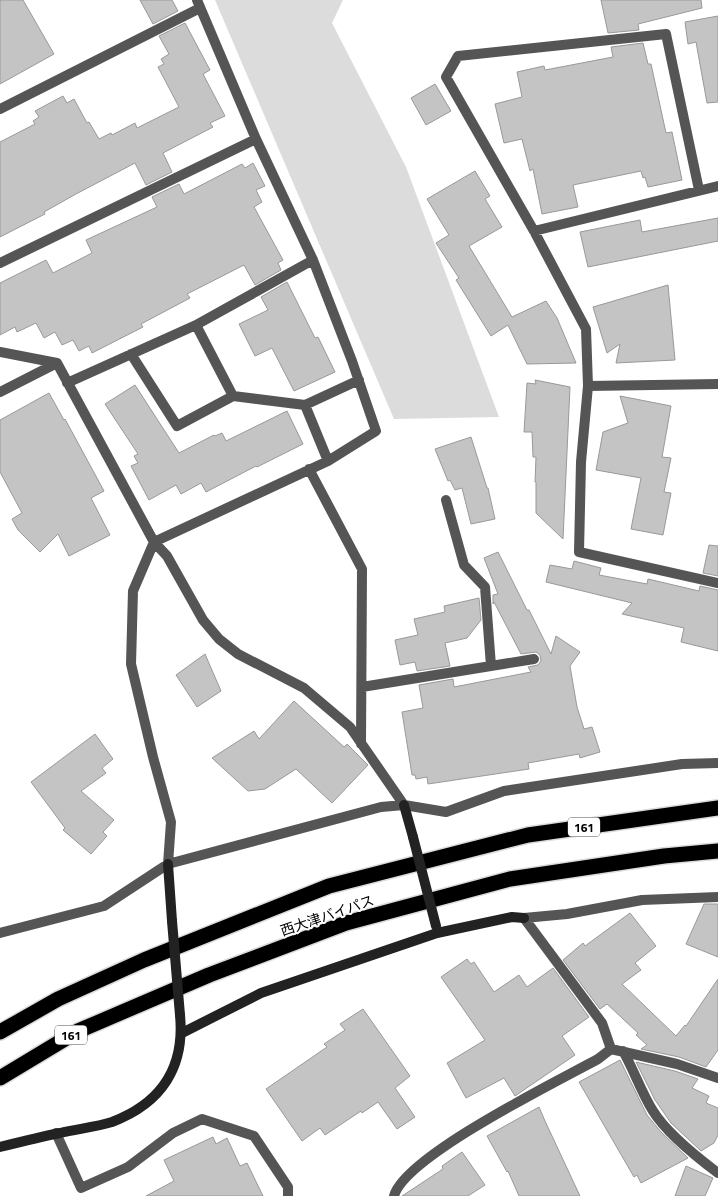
<svg xmlns="http://www.w3.org/2000/svg" width="718" height="1196" font-family="'Titillium Web','Noto Sans JP',sans-serif">
<style>
.green{fill:#dcdcdc}
.building{fill:#c4c4c4;stroke:#999}
.lines{fill:none;stroke-linecap:round;stroke-linejoin:round}
.highway-casing{stroke:#dbdbdb;stroke-width:18}
.street{stroke:#555;stroke-width:10}
.secondary{stroke:#222;stroke-width:10}
.highway{stroke:#000;stroke-width:15}
.secondary-bridge{stroke:#222;stroke-width:10}
.labels{text-anchor:middle;dominant-baseline:central;stroke-width:4;stroke-linejoin:round;paint-order:stroke}
.shield{fill:#fff;stroke:#4c4c4c;stroke-width:1}
.shield-label{font-size:12px;font-weight:bold;fill:#000}
.street-label{font-size:14px;fill:#000;stroke:#fff}
</style>
<rect width="100%" height="100%" fill="#fff"/>
<path class="green" d="M 215,0 L 343,0 L 332,23 L 406,167 L 499,417 L 394,419 Z"/>
<path class="building" d="M 0,0 L 23,0 L 54,54 L 0,84 Z
M 140,0 L 172,0 L 178,11 L 153,24 Z
M 601,0 L 701,0 L 702,8 L 638,24 L 639,30 L 608,33 Z
M 718,16 L 718,102 L 707,103 L 696,42 L 688,44 L 685,22 Z
M 185,23 L 210,70 L 203,74 L 225,116 L 210,123 L 213,127 L 163,153 L 172,172 L 146,185 L 135,163 L 76,194 L 44,212 L 45,214 L 0,237 L 0,142 L 35,124 L 33,121 L 39,117 L 35,111 L 63,96 L 67,103 L 74,99 L 87,123 L 89,122 L 99,139 L 111,133 L 112,135 L 135,123 L 137,128 L 179,107 L 158,67 L 164,64 L 161,59 L 169,54 L 159,36 Z
M 643,43 L 648,64 L 651,64 L 666,133 L 672,132 L 682,180 L 648,187 L 645,177 L 643,178 L 641,171 L 573,185 L 578,207 L 542,214 L 533,169 L 530,171 L 522,139 L 504,143 L 495,104 L 522,97 L 517,72 L 544,66 L 545,70 L 613,57 L 611,47 Z
M 435,84 L 451,111 L 426,125 L 411,98 Z
M 253,163 L 265,186 L 256,190 L 262,202 L 254,207 L 283,260 L 278,263 L 281,270 L 255,285 L 244,265 L 187,294 L 190,298 L 141,324 L 143,327 L 92,353 L 89,346 L 79,351 L 73,340 L 62,345 L 55,332 L 44,338 L 36,323 L 17,332 L 15,327 L 0,335 L 0,283 L 46,260 L 53,273 L 92,253 L 86,240 L 157,207 L 152,197 L 179,184 L 184,194 L 242,164 L 245,168 Z
M 475,171 L 490,196 L 485,199 L 502,227 L 469,246 L 512,317 L 546,301 L 557,318 L 576,363 L 527,364 L 508,325 L 491,336 L 456,280 L 459,278 L 436,243 L 449,235 L 427,199 Z
M 718,218 L 718,241 L 588,267 L 580,232 L 640,220 L 642,232 Z
M 287,282 L 315,338 L 318,337 L 335,372 L 294,391 L 272,348 L 255,356 L 239,324 L 268,310 L 261,297 Z
M 668,285 L 675,360 L 616,363 L 620,344 L 607,353 L 593,307 Z
M 535,380 L 570,387 L 563,539 L 536,513 L 536,482 L 535,482 L 536,457 L 533,457 L 532,432 L 524,432 L 527,383 L 536,384 Z
M 135,385 L 179,453 L 214,435 L 215,436 L 222,433 L 226,441 L 287,411 L 303,444 L 257,467 L 256,466 L 206,492 L 201,483 L 181,494 L 176,485 L 149,500 L 131,466 L 138,463 L 134,456 L 138,454 L 105,404 Z
M 49,393 L 64,420 L 65,419 L 104,491 L 91,498 L 110,535 L 69,556 L 58,534 L 40,552 L 18,530 L 12,519 L 22,513 L 0,472 L 0,420 Z
M 620,396 L 671,406 L 662,457 L 671,458 L 664,492 L 671,493 L 663,535 L 631,529 L 641,478 L 596,470 L 603,432 L 628,423 Z
M 471,437 L 487,488 L 488,488 L 495,519 L 471,524 L 462,488 L 455,490 L 450,480 L 448,481 L 435,449 Z
M 709,545 L 718,546 L 718,576 L 703,573 Z
M 498,552 L 527,610 L 529,610 L 551,654 L 556,636 L 580,652 L 570,666 L 577,707 L 584,729 L 592,727 L 600,752 L 580,758 L 579,754 L 528,763 L 529,769 L 428,784 L 427,777 L 416,779 L 415,775 L 412,775 L 402,712 L 423,708 L 419,685 L 453,679 L 454,687 L 531,672 L 528,667 L 538,665 L 541,661 L 540,655 L 536,652 L 521,654 L 494,602 L 493,604 L 493,595 L 498,594 L 484,558 Z
M 574,561 L 601,568 L 599,575 L 647,584 L 648,579 L 699,591 L 700,586 L 718,590 L 718,651 L 681,642 L 684,628 L 622,614 L 632,603 L 546,582 L 550,565 L 572,569 Z
M 479,598 L 481,620 L 467,638 L 445,643 L 450,666 L 417,671 L 415,662 L 400,665 L 395,640 L 418,635 L 414,619 L 445,612 L 444,606 Z
M 205,654 L 221,691 L 197,707 L 176,675 Z
M 294,701 L 344,747 L 347,744 L 368,765 L 332,803 L 296,769 L 265,789 L 248,791 L 212,758 L 254,731 L 259,739 Z
M 95,734 L 113,759 L 102,768 L 106,773 L 81,791 L 114,820 L 103,832 L 107,836 L 91,854 L 63,830 L 65,828 L 31,782 Z
M 704,904 L 718,904 L 718,957 L 686,944 Z
M 630,913 L 656,946 L 635,963 L 641,970 L 622,984 L 676,1036 L 685,1025 L 686,1026 L 718,979 L 718,1050 L 706,1067 L 679,1057 L 641,1049 L 647,1045 L 636,1035 L 638,1033 L 607,1004 L 600,1009 L 563,960 L 583,943 L 585,946 Z
M 467,959 L 471,964 L 474,962 L 494,992 L 519,975 L 527,987 L 553,968 L 589,1017 L 562,1036 L 575,1055 L 515,1096 L 504,1078 L 466,1098 L 447,1063 L 485,1040 L 441,977 Z
M 363,1009 L 410,1076 L 395,1088 L 415,1117 L 397,1129 L 378,1102 L 362,1113 L 361,1111 L 325,1135 L 320,1128 L 302,1141 L 266,1089 L 327,1047 L 324,1044 L 345,1030 L 340,1024 Z
M 620,1060 L 647,1115 L 661,1132 L 688,1158 L 641,1183 L 637,1175 L 634,1177 L 579,1082 Z
M 636,1062 L 675,1071 L 698,1079 L 692,1088 L 709,1096 L 706,1103 L 718,1108 L 718,1135 L 714,1143 L 701,1151 L 671,1123 L 655,1100 Z
M 539,1107 L 545,1121 L 580,1196 L 519,1196 L 508,1171 L 507,1172 L 487,1136 Z
M 213,1137 L 216,1144 L 227,1138 L 240,1166 L 247,1163 L 263,1196 L 146,1196 L 174,1181 L 164,1160 Z
M 462,1152 L 485,1185 L 468,1196 L 402,1196 L 443,1169 L 442,1166 Z
M 686,1166 L 713,1178 L 705,1196 L 675,1196 Z"/>
<g class="lines">
<g class="highway-casing">
<path id="highway" d="M 0,1032 L 58,999 L 144,960 L 329,886 L 528,835 L 718,808
M 0,1078 L 78,1031 L 209,975 L 346,923 L 510,879 L 664,856 L 718,851"/>
</g>
<path class="street" d="M 0,109 L 200,8
M 699,190 L 666,34 L 458,56 L 446,77 L 534,231 L 586,329 L 588,386 L 581,462 L 579,552 L 718,583
M 534,231 L 718,186
M 0,263 L 256,139
M 0,352 L 57,363 L 154,542 L 167,556 L 203,620 L 219,639 L 238,654 L 304,688 L 350,727 L 404,805
M 131,354 L 177,426 L 233,396 L 196,325
M 67,383 L 196,325 L 313,260
M 588,386 L 718,384
M 0,392 L 57,363
M 233,396 L 305,405 L 328,461
M 305,405 L 359,380
M 309,469 L 362,569 L 361,744
M 446,500 L 464,565 L 485,587 L 491,666
M 362,687 L 534,659
M 168,864 L 171,822 L 153,757 L 131,664 L 133,591 L 154,542 L 328,461 L 376,431 L 352,361 L 313,260 L 256,139 L 197,0
M 524,918 L 567,914 L 642,900 L 718,897
M 524,918 L 602,1023 L 611,1049
M 0,933 L 104,906 L 168,864 L 381,807 L 404,805 L 446,812 L 504,791 L 682,764 L 718,763
M 623,1051 C 634,1070 641,1092 653,1111 C 666,1132 698,1158 718,1173
M 56,1133 L 81,1188 L 128,1167 L 173,1133 L 202,1119 L 254,1136 L 288,1187 L 288,1196
M 394,1196 C 405,1156 558,1081 598,1059 L 611,1049 L 677,1064 L 718,1078"/>
<path class="secondary" d="M 404,805 L 413,837
M 168,864 L 172,921
M 182,1033 L 261,993 L 437,933 L 512,917 L 524,918
M 0,1147 C 20,1142 40,1137 60,1133 C 77,1129 96,1127 112,1122 C 162,1103 185,1067 180,1015"/>
<use href="#highway" class="highway"/>
<path class="secondary-bridge" d="M 413,837 L 436,926
M 172,921 L 180,1015"/>
</g>
<g class="labels">
<g class="shield">
<rect x="568" y="817.5" width="32" height="19" rx="4"/>
<rect x="55" y="1025.5" width="32" height="19" rx="4"/>
</g>
<g class="shield-label">
<text x="584" y="827">161</text>
<text x="71" y="1035">161</text>
</g>
<g class="street-label">
<text transform="translate(327 915) rotate(-19)">西大津バイパス</text>
</g>
</g>
</svg>
